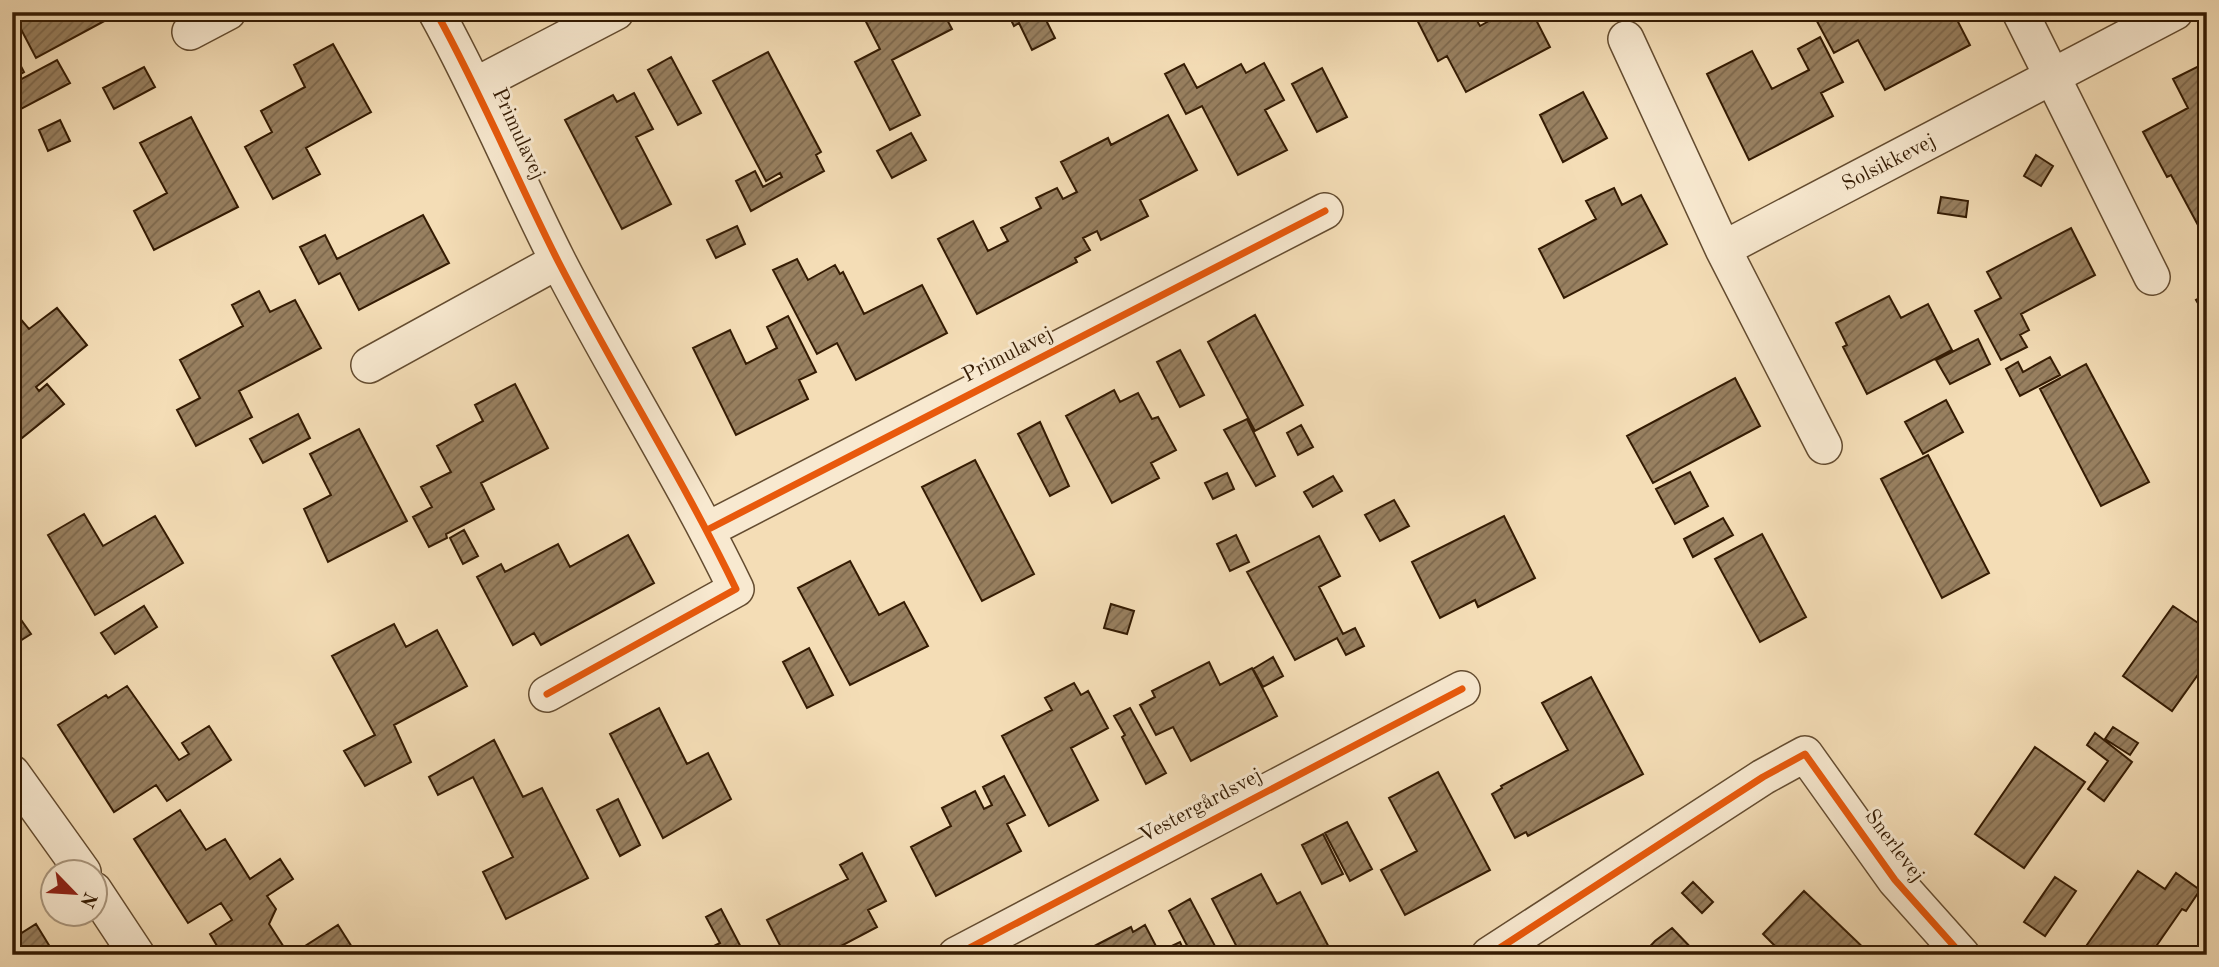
<svg xmlns="http://www.w3.org/2000/svg" width="2219" height="967" font-family="'Old Standard TT',serif">
<style>
.building{fill:url(#building-hatch);stroke:#341b03;stroke-width:2}
.lines{fill:none;stroke-linecap:round;stroke-linejoin:round}
.minor-casing{stroke:#644c30;stroke-width:38}
.minor{stroke:#f8e9d0;stroke-width:35}
.cycleway-casing{stroke:#f8e9d0;stroke-width:11}
.cycleway{stroke:#e8590c;stroke-width:7}
.labels{text-anchor:middle;dominant-baseline:central;stroke-width:6;stroke-linejoin:round;paint-order:stroke}
.street-label{font-size:21px;fill:#341b03;stroke:#f8e9d0}
</style>
<defs>
<pattern id="building-hatch" width="6" height="6" patternUnits="userSpaceOnUse" patternTransform="scale(1.75)"><rect width="6" height="6" fill="#988060"/><path d="M-1 1l2-2M0 6l6-6M5 7l2-2" fill="none" stroke="#7d684d"/></pattern>
</defs>
<rect width="100%" height="100%" fill="#f4ddb6"/>
<filter id="stains"><feTurbulence type="fractalNoise" baseFrequency=".00286" numOctaves="4"/><feColorMatrix values="0 0 0 0 .2 0 0 0 0 .09 0 0 0 0 .02 0 0 0 .5 -.17"/></filter>
<radialGradient id="worn" r=".72"><stop offset=".6" stop-color="#630" stop-opacity="0"/><stop offset="1" stop-color="#630" stop-opacity=".3"/></radialGradient>
<path class="building" d="M 12,12 L 121,12 L 36,58 Z
M 861,12 L 943,12 L 952,29 L 892,60 L 920,115 L 890,130 L 855,62 L 880,49 Z
M 1007,12 L 1042,12 L 1055,38 L 1032,50 L 1019,23 L 1014,26 Z
M 1413,12 L 1472,12 L 1480,26 L 1505,12 L 1532,12 L 1550,47 L 1466,92 L 1447,56 L 1438,61 Z
M 1812,12 L 1851,12 L 1854,17 L 1864,12 L 1953,12 L 1970,45 L 1885,90 L 1858,40 L 1834,53 Z
M 1820,37 L 1843,82 L 1821,93 L 1833,116 L 1749,160 L 1707,74 L 1752,51 L 1772,89 L 1809,70 L 1798,49 Z
M 333,44 L 371,112 L 306,148 L 320,174 L 273,199 L 245,147 L 272,132 L 261,111 L 305,87 L 294,65 Z
M 12,49 L 24,72 L 12,79 Z
M 768,52 L 821,152 L 816,155 L 824,171 L 751,211 L 736,181 L 755,171 L 763,187 L 782,177 L 780,173 L 766,181 L 713,81 Z
M 671,57 L 701,113 L 678,125 L 648,70 Z
M 57,60 L 70,83 L 21,109 L 12,91 L 12,84 Z
M 2207,62 L 2207,240 L 2206,240 L 2171,175 L 2167,177 L 2143,132 L 2188,108 L 2173,79 Z
M 1264,63 L 1284,100 L 1265,110 L 1287,150 L 1238,175 L 1202,106 L 1186,114 L 1165,74 L 1184,64 L 1197,88 L 1241,64 L 1246,73 Z
M 144,67 L 155,87 L 114,109 L 103,88 Z
M 1322,68 L 1347,117 L 1317,132 L 1292,84 Z
M 1583,92 L 1607,138 L 1563,162 L 1540,115 Z
M 634,93 L 653,129 L 636,137 L 671,204 L 622,229 L 565,120 L 613,95 L 617,102 Z
M 1168,115 L 1197,170 L 1140,200 L 1148,216 L 1101,240 L 1097,231 L 1083,238 L 1090,250 L 1075,258 L 1077,262 L 977,314 L 938,239 L 973,221 L 988,251 L 1008,241 L 1001,228 L 1041,208 L 1036,198 L 1057,188 L 1063,199 L 1077,192 L 1061,162 L 1108,138 L 1111,145 Z
M 191,117 L 238,207 L 154,250 L 134,211 L 167,193 L 140,143 Z
M 60,120 L 70,141 L 48,151 L 39,130 Z
M 911,133 L 926,160 L 892,178 L 877,151 Z
M 2036,155 L 2053,166 L 2041,186 L 2024,176 Z
M 1614,188 L 1622,205 L 1641,195 L 1667,244 L 1564,298 L 1539,249 L 1596,219 L 1586,201 Z
M 1941,197 L 1968,201 L 1966,217 L 1938,213 Z
M 423,215 L 449,263 L 359,310 L 340,273 L 319,284 L 300,247 L 325,235 L 337,259 Z
M 737,226 L 745,244 L 716,258 L 707,240 Z
M 2071,228 L 2095,275 L 2021,314 L 2029,330 L 2020,335 L 2027,347 L 2001,360 L 1975,311 L 2001,298 L 1987,272 Z
M 797,259 L 808,280 L 835,265 L 840,274 L 843,272 L 864,314 L 922,285 L 947,333 L 856,380 L 837,343 L 817,354 L 773,270 Z
M 259,291 L 270,312 L 295,300 L 321,348 L 239,391 L 252,417 L 196,446 L 177,410 L 200,398 L 180,360 L 243,326 L 232,305 Z
M 2207,294 L 2207,319 L 2196,300 Z
M 1889,296 L 1901,318 L 1928,304 L 1952,350 L 1867,394 L 1843,347 L 1847,345 L 1836,323 Z
M 57,308 L 87,345 L 36,387 L 39,391 L 47,384 L 64,404 L 17,442 L 12,436 L 12,309 L 29,329 Z
M 1255,315 L 1303,405 L 1255,431 L 1208,342 Z
M 788,316 L 816,372 L 799,380 L 808,399 L 736,435 L 693,348 L 730,330 L 746,364 L 777,348 L 767,327 Z
M 1978,339 L 1990,364 L 1950,384 L 1936,360 Z
M 1180,350 L 1204,395 L 1180,407 L 1157,362 Z
M 2050,357 L 2060,375 L 2020,396 L 2006,369 L 2018,362 L 2023,372 Z
M 2086,364 L 2149,482 L 2101,506 L 2040,389 Z
M 1735,378 L 1760,426 L 1653,483 L 1627,436 Z
M 515,384 L 548,448 L 481,483 L 494,509 L 446,534 L 447,538 L 429,547 L 413,517 L 432,507 L 421,487 L 451,472 L 437,446 L 483,421 L 475,405 Z
M 1114,390 L 1120,402 L 1138,393 L 1152,419 L 1158,417 L 1176,450 L 1151,463 L 1159,478 L 1112,503 L 1066,416 Z
M 1946,400 L 1963,432 L 1923,454 L 1905,422 Z
M 2207,405 L 2207,422 L 2200,409 Z
M 298,414 L 310,438 L 263,463 L 250,439 Z
M 1247,419 L 1275,476 L 1256,486 L 1224,430 Z
M 1040,422 L 1069,486 L 1050,496 L 1018,434 Z
M 1301,425 L 1313,447 L 1298,455 L 1287,433 Z
M 359,429 L 407,521 L 328,562 L 304,509 L 331,495 L 310,454 Z
M 1928,455 L 1989,573 L 1942,598 L 1881,479 Z
M 975,460 L 1034,574 L 982,601 L 922,487 Z
M 1690,472 L 1708,506 L 1675,524 L 1656,489 Z
M 1227,473 L 1234,489 L 1213,499 L 1205,483 Z
M 1333,476 L 1342,491 L 1313,507 L 1304,492 Z
M 1394,500 L 1409,526 L 1380,541 L 1365,515 Z
M 84,514 L 103,546 L 155,516 L 183,563 L 95,615 L 48,535 Z
M 1504,516 L 1535,578 L 1478,607 L 1475,600 L 1440,618 L 1412,562 Z
M 1723,518 L 1733,535 L 1693,557 L 1684,539 Z
M 464,530 L 478,556 L 463,564 L 450,538 Z
M 1762,534 L 1806,617 L 1760,642 L 1715,559 Z
M 628,535 L 654,583 L 541,645 L 534,633 L 513,645 L 477,577 L 501,564 L 505,572 L 558,544 L 570,567 Z
M 1236,535 L 1249,562 L 1230,571 L 1217,544 Z
M 1319,536 L 1340,576 L 1319,587 L 1343,634 L 1355,628 L 1364,646 L 1346,655 L 1337,638 L 1295,660 L 1247,572 Z
M 850,561 L 879,615 L 904,602 L 928,646 L 850,685 L 798,588 Z
M 1111,604 L 1134,611 L 1127,634 L 1104,628 Z
M 144,606 L 157,627 L 115,654 L 101,633 Z
M 2173,606 L 2207,629 L 2207,662 L 2172,711 L 2123,676 Z
M 12,607 L 31,634 L 12,646 Z
M 394,624 L 406,647 L 437,630 L 467,686 L 394,725 L 411,762 L 365,786 L 344,751 L 375,735 L 332,656 Z
M 809,648 L 833,695 L 807,708 L 783,662 Z
M 1273,657 L 1283,676 L 1263,687 L 1253,669 Z
M 1209,662 L 1220,685 L 1252,668 L 1277,716 L 1191,761 L 1173,727 L 1156,735 L 1140,705 L 1155,697 L 1152,691 Z
M 1591,677 L 1643,774 L 1528,836 L 1526,832 L 1515,838 L 1492,794 L 1502,788 L 1501,786 L 1568,750 L 1542,703 Z
M 1074,683 L 1081,695 L 1088,691 L 1108,728 L 1071,748 L 1098,800 L 1049,826 L 1002,736 L 1052,710 L 1045,698 Z
M 127,686 L 179,760 L 189,754 L 182,743 L 209,726 L 231,760 L 167,801 L 156,785 L 114,812 L 58,725 L 106,695 L 108,698 Z
M 659,708 L 687,764 L 708,753 L 731,799 L 663,838 L 610,734 Z
M 1130,708 L 1166,773 L 1146,784 L 1122,737 L 1125,735 L 1114,716 Z
M 2113,727 L 2138,743 L 2130,755 L 2105,739 Z
M 2095,733 L 2132,762 L 2104,801 L 2088,789 L 2108,761 L 2087,745 Z
M 494,740 L 523,797 L 542,788 L 588,878 L 506,919 L 483,872 L 513,857 L 473,777 L 438,795 L 429,777 Z
M 2035,747 L 2085,782 L 2024,868 L 1975,834 Z
M 1438,772 L 1490,870 L 1405,915 L 1381,870 L 1417,851 L 1389,798 Z
M 1004,776 L 1025,815 L 1007,824 L 1021,851 L 936,896 L 911,847 L 951,826 L 942,808 L 975,791 L 984,809 L 992,805 L 983,787 Z
M 618,799 L 640,845 L 620,856 L 597,810 Z
M 180,810 L 206,850 L 225,839 L 250,879 L 280,859 L 293,879 L 267,896 L 276,909 L 269,924 L 289,955 L 218,955 L 220,951 L 210,934 L 232,920 L 221,903 L 188,923 L 134,839 Z
M 1347,822 L 1372,869 L 1350,881 L 1325,833 Z
M 1323,834 L 1343,874 L 1322,884 L 1302,845 Z
M 862,853 L 886,901 L 868,910 L 877,927 L 824,955 L 785,955 L 767,920 L 848,879 L 840,865 Z
M 2138,871 L 2165,889 L 2176,873 L 2200,890 L 2186,911 L 2182,909 L 2150,955 L 2080,955 Z
M 1261,874 L 1277,904 L 1300,892 L 1333,955 L 1241,955 L 1212,899 Z
M 2055,877 L 2076,891 L 2045,936 L 2024,922 Z
M 1693,882 L 1713,902 L 1702,913 L 1682,893 Z
M 1804,891 L 1871,955 L 1784,955 L 1763,934 Z
M 1190,899 L 1215,946 L 1199,955 L 1192,955 L 1169,911 Z
M 721,909 L 745,955 L 696,955 L 720,943 L 706,917 Z
M 36,924 L 55,955 L 12,955 L 12,939 Z
M 338,925 L 357,955 L 291,955 Z
M 1145,925 L 1159,952 L 1180,942 L 1186,955 L 1079,954 L 1131,927 L 1133,932 Z
M 1672,928 L 1698,955 L 1642,955 L 1655,941 Z"/>
<g class="lines">
<g class="minor-casing">
<path id="minor" d="M 436,12 C 481,93 516,178 558,261 C 615,372 682,477 736,589 L 547,694
M 2020,12 L 2152,277
M 190,32 L 228,12
M 1626,39 L 1723,249 L 1824,446
M 476,85 L 616,12
M 1723,249 L 2175,12
M 369,365 L 558,261
M 707,530 L 1325,211
M 12,773 L 83,872
M 94,890 L 137,955
M 956,955 L 1462,689
M 1489,955 L 1763,777 L 1805,754 L 1895,880 L 1962,955"/>
</g>
<use href="#minor" class="minor"/>
<g class="cycleway-casing">
<path id="cycleway" d="M 436,12 C 481,93 516,178 558,261 C 615,372 682,477 736,589 L 547,694
M 707,530 L 1325,211
M 956,955 L 1462,689
M 1489,955 L 1763,777 L 1805,754 L 1895,880 L 1962,955"/>
</g>
<use href="#cycleway" class="cycleway"/>
</g>
<g class="labels">
<g class="street-label">
<text transform="translate(518 134) rotate(65)">Primulavej</text>
<text transform="translate(1889 163) rotate(-27)">Solsikkevej</text>
<text transform="translate(1008 355) rotate(-27)">Primulavej</text>
<text transform="translate(1201 806) rotate(-28)">Vestergårdsvej</text>
<text transform="translate(1894 846) rotate(53)">Snerlevej</text>
</g>
</g>
<rect width="2219" height="967" fill="none" stroke="#f4ddb6" stroke-width="42"/>
<rect x="14" y="14" width="2191" height="939" fill="none" stroke="#341b03" stroke-width="3.5"/>
<rect x="21" y="21" width="2177" height="925" fill="none" stroke="#341b03" stroke-width="2"/>
<g transform="translate(74 893) rotate(115)"><circle r="33" fill="#f8e9d0" stroke="#aa977e" stroke-width="2"/>
<path d="M0-5L12 26L0 18L-12 26Z" fill="#8f2418"/>
<text y="-10" font-size="19" font-weight="bold" text-anchor="middle" fill="#341b03">N</text>
</g>
<rect width="100%" height="100%" filter="url(#stains)"/>
<rect width="100%" height="100%" fill="url(#worn)"/>
</svg>
